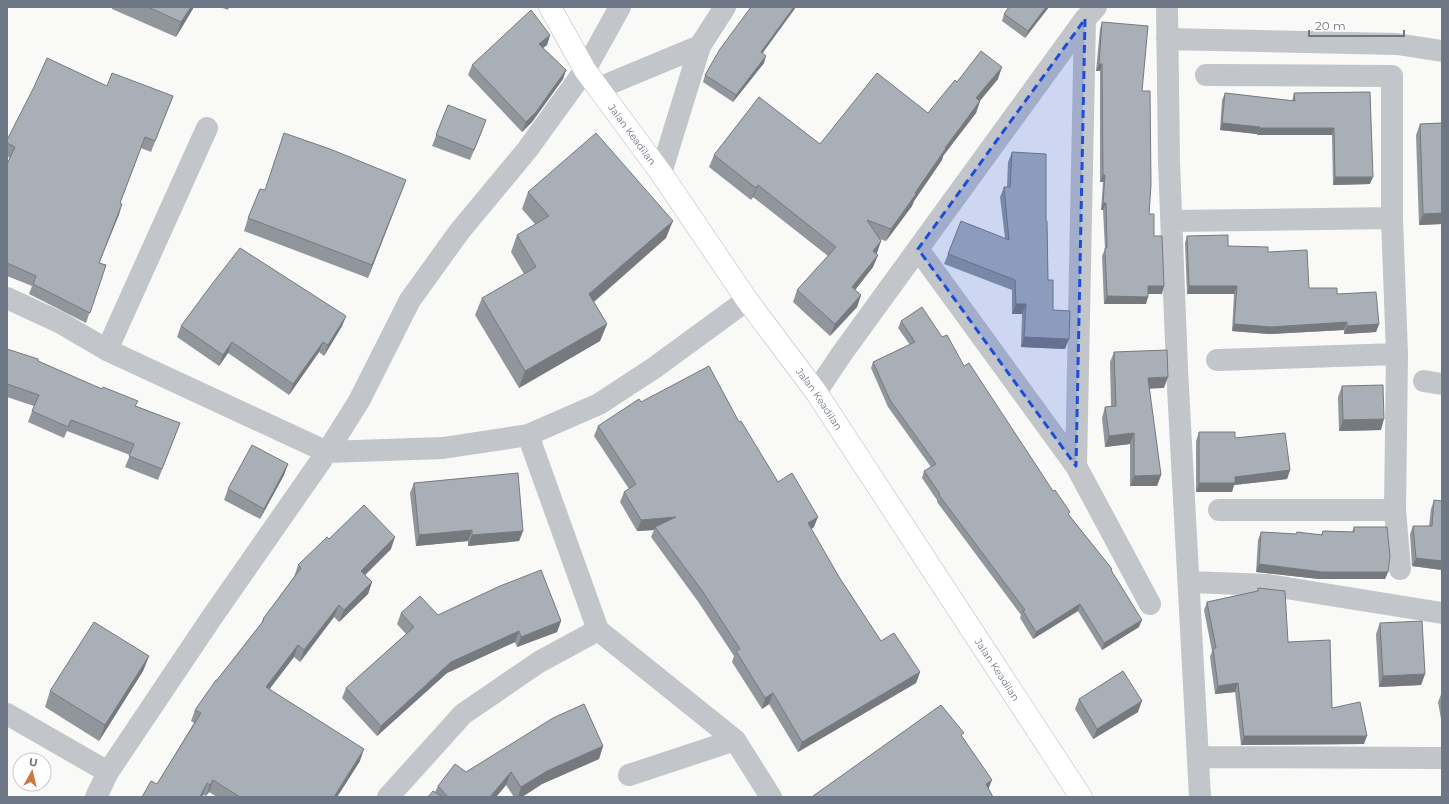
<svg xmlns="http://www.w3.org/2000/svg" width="1449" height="804" font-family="Montserrat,sans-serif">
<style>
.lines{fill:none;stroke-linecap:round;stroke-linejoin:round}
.major-casing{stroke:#b6b9bd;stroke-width:23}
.minor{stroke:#c2c5c9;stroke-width:22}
.major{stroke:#fff;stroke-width:22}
.wall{fill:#91969d}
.shaded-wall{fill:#767a7f}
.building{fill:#a9afb6;stroke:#767a7f}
.marked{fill:#1d4ed8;fill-opacity:0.2;stroke:#1d4ed8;stroke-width:3;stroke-dasharray:8 5;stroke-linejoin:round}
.labels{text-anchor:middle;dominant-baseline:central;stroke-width:4;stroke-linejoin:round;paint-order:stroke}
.street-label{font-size:10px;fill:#6d7785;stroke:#fff}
</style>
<rect width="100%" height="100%" fill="#f9f9f8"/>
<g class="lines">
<g class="major-casing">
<g id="major">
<path id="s1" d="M 550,7 L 585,70 L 661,173 L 747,300 L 816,392 L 1081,797"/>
</g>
</g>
<path class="minor" d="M 1167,7 L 1169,161 L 1177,369 L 1200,797
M 1167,39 L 1397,44 L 1442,51
M 1206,75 L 1392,76 L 1392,218 L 1397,354 L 1395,510 L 1400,569
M 599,88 L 700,46
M 661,173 L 700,46 L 725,7
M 1172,221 L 1392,218
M 918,249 L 1076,466 L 1150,604
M 7,298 L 61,323 L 107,350 L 327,452 L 443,448 L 528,435
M 747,300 L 654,368 L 599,404 L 528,435 L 598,630 L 735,740 L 771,797
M 107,350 L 207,128
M 1217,360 L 1397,354
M 1424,381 L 1442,384
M 816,392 L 843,352 L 1085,19 L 1096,7
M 1076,466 L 1085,19
M 1219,510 L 1395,510
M 1189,582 L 1268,585 L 1442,613
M 7,714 L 108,772
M 1198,757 L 1442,758
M 629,775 L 735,740
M 96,797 L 108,772 L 210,620 L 327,452 L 359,401 L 410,300 L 459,232 L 527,150 L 585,70 L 620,7
M 388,797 L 463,714 L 539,662 L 598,630"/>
<use href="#major" class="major"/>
</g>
<path class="wall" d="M 112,7 L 194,7 L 176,37 L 112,9 Z
M 220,7 L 229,7 L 228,10 Z
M 751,7 L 796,7 L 762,54 L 764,63 L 733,102 L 703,82 L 705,75 Z
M 1009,7 L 1049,7 L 1025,38 L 1002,21 L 1004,14 Z
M 1102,22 L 1142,91 L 1149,214 L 1154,236 L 1162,294 L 1148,294 L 1146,304 L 1104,304 L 1102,256 L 1105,249 L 1103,210 L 1101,210 L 1103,182 L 1100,182 L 1100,71 L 1096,71 L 1100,29 Z
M 550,35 L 547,45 L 543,48 L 566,70 L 563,79 L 532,122 L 522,132 L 468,75 L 472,65 Z
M 998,79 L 980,101 L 976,113 L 943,156 L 942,160 L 914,201 L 912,206 L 886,241 L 879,239 L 881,241 L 876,254 L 878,255 L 873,267 L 855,290 L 861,295 L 857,307 L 830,336 L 793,302 L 797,290 L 828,256 L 753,197 L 751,200 L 709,167 L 714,155 L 820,144 L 928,113 L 957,82 Z
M 1370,92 L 1370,184 L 1333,185 L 1332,135 L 1257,135 L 1257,134 L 1220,130 L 1222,100 L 1225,93 L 1292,101 L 1294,93 Z
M 173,96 L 151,152 L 141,148 L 120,203 L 122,204 L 99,263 L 106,265 L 86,323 L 29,294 L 32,286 L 7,276 L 7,164 L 10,158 L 7,156 L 7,140 Z
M 448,105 L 482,131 L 470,160 L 432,146 Z
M 1442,123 L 1442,224 L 1419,225 L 1416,135 L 1420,124 Z
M 1012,152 L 1046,221 L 1048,280 L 1053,310 L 1065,349 L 1021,347 L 1022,314 L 1012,314 L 1012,290 L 944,264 L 948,254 L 1005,238 L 1000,197 L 1004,187 L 1007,187 L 1008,162 Z
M 406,180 L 368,278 L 244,231 L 248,218 L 264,190 Z
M 528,192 L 666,238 L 594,302 L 607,324 L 600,341 L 519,388 L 475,315 L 482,298 L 524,274 L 511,252 L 517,235 L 535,224 L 522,209 Z
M 1187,236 L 1228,246 L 1268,252 L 1309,288 L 1337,294 L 1379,324 L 1376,332 L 1344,334 L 1344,330 L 1269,334 L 1232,331 L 1234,294 L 1187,294 L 1185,243 Z
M 346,316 L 342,326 L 324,356 L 319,352 L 289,395 L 228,353 L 219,366 L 177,337 L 181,326 Z
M 901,321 L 942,337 L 964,366 L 1069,515 L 1112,569 L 1111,571 L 1139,627 L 1102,650 L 1078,611 L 1033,639 L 1020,618 L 1021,615 L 937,502 L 937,500 L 922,478 L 924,471 L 931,467 L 888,407 L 871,368 L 873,362 L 910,345 L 898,328 Z
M 7,349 L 38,361 L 136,406 L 180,423 L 158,480 L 125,467 L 130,455 L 67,431 L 64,438 L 28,422 L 34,406 L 7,397 Z
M 1114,352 L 1164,388 L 1149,388 L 1161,475 L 1157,486 L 1130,486 L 1130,444 L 1105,447 L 1102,418 L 1105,407 L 1111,406 L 1110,362 Z
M 1342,386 L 1381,430 L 1339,431 L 1338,397 Z
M 641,402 L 739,422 L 778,482 L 814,527 L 811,529 L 839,577 L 881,641 L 920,672 L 916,683 L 798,752 L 769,704 L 762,709 L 732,662 L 734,656 L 699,603 L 651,537 L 654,530 L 637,531 L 620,502 L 624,492 L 629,489 L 594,436 L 598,426 Z
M 1199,432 L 1235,438 L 1290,470 L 1287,479 L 1234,485 L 1232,492 L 1196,492 L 1196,441 Z
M 288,464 L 284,475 L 260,519 L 224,500 L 228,489 Z
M 414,483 L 523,531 L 519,541 L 468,546 L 468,541 L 416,546 L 410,493 Z
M 1434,500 L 1442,501 L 1442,570 L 1412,566 L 1410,534 L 1413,526 L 1429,526 L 1431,509 Z
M 1354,527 L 1388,572 L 1385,579 L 1319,579 L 1256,572 L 1258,540 L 1261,532 L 1296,534 L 1297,532 L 1321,535 L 1323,531 L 1352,532 Z
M 329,539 L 391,549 L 365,575 L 372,582 L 368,594 L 339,622 L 334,617 L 300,662 L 294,657 L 269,689 L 360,761 L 337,797 L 217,797 L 209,792 L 206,796 L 203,795 L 202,797 L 142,797 L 157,784 L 194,723 L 191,721 L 195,710 L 217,680 L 261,624 L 263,619 L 294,577 L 298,565 Z
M 1258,588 L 1288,642 L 1332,708 L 1364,744 L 1241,745 L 1235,692 L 1215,694 L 1210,657 L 1212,651 L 1204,610 L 1207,602 L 1257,591 Z
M 401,613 L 438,615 L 561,621 L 557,632 L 517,647 L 515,642 L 447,673 L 377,736 L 342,698 L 346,688 L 406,634 L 397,624 Z
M 1380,623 L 1425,674 L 1421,685 L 1379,687 L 1376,634 Z
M 149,656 L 143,671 L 99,741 L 45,707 L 50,691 Z
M 1442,692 L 1442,725 L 1438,702 Z
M 1079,699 L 1138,712 L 1093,739 L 1075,709 Z
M 603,746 L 599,759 L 542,784 L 522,797 L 514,797 L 506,785 L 496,797 L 428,797 L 435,792 L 438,786 L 466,772 Z"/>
<path class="shaded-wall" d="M 191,7 L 194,7 L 176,37 L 181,22 Z
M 794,7 L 796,7 L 758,59 L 761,52 Z
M 1046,7 L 1049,7 L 1025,38 L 1028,31 Z
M 550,35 L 547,45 L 536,53 L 539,44 Z
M 766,56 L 764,63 L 733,102 L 736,95 Z
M 1099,64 L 1102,64 L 1100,71 L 1096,71 Z
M 1002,67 L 998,79 L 972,110 L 976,98 Z
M 566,70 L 563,79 L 532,122 L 522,132 L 526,122 Z
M 980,101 L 976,113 L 943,156 L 942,160 L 914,201 L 912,206 L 886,241 L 891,229 L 945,148 Z
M 486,120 L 482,131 L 470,160 Z
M 1222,123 L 1260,127 L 1257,134 L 1220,130 Z
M 1260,128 L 1334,128 L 1332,135 L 1257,135 Z
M 1103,175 L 1105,175 L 1103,182 L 1100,182 Z
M 1335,177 L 1373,177 L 1370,184 L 1333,185 Z
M 406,180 L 401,193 L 368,278 L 372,265 Z
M 758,185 L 753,197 L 751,200 L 756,188 Z
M 1103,203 L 1106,203 L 1103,210 L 1101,210 Z
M 122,204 L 119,215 L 95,273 L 99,263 Z
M 1442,213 L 1442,224 L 1419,225 L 1423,214 Z
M 673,221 L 666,238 L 583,311 L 589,294 Z
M 881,241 L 877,253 L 868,263 L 873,251 Z
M 878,255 L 873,267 L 848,299 L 852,287 Z
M 1148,286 L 1164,286 L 1162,294 L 1145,294 Z
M 1189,286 L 1237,286 L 1234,294 L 1187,294 Z
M 861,295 L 857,307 L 830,336 L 835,324 Z
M 1107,296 L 1148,297 L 1146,304 L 1104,304 Z
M 1016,304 L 1026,304 L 1022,314 L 1012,314 Z
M 346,316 L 342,326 L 324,356 L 328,345 Z
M 1347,322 L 1344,330 L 1269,334 L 1232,331 L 1234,324 Z
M 607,324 L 600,341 L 519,388 L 525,371 Z
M 1379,324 L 1376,332 L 1344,334 L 1347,326 Z
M 1024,337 L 1069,339 L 1065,349 L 1021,347 Z
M 232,342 L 228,353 L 219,366 L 223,355 Z
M 323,342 L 319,352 L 289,395 L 293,384 Z
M 1168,377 L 1164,388 L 1144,389 L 1148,378 Z
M 1384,419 L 1381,430 L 1339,431 L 1343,420 Z
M 1134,433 L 1130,444 L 1105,447 L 1109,436 Z
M 288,464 L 284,475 L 260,519 L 264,509 Z
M 1290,470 L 1287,479 L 1234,485 L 1232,492 L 1196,492 L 1199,483 L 1235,477 Z
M 1161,475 L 1157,486 L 1130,486 L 1134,476 Z
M 676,517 L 655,527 L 654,530 L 637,531 L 641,520 Z
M 818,517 L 814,527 L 804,534 L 808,523 Z
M 472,530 L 468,541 L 416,546 L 419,535 Z
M 523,531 L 519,541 L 468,546 L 472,535 Z
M 395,537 L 391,549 L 357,583 L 361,571 Z
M 1416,558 L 1442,561 L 1442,570 L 1412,566 Z
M 1259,564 L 1388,572 L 1385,579 L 1319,579 L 1256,572 Z
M 372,582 L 368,594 L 339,622 L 344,610 Z
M 1080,604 L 1078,611 L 1033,639 L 1036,632 Z
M 339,605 L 334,617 L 300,662 L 304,650 Z
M 1142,620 L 1139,627 L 1102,650 L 1104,643 Z
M 561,621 L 557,632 L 517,647 L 521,637 Z
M 519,631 L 515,642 L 447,673 L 377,736 L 381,726 L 451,662 Z
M 298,645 L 294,657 L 262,699 L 266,687 Z
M 149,656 L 143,671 L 99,741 L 105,725 Z
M 920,672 L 916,683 L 798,752 L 802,742 Z
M 1425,674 L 1421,685 L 1379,687 L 1383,676 Z
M 1238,683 L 1235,692 L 1215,694 L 1218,686 Z
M 773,693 L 769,704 L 762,709 L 765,698 Z
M 1142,701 L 1138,712 L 1093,739 L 1097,729 Z
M 1244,736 L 1367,736 L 1364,744 L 1241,745 Z
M 603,746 L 599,759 L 542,784 L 522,797 L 518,797 L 521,787 L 547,771 Z
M 364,749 L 360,761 L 337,797 L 334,797 Z
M 511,772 L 506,785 L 496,797 L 490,797 Z
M 213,780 L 209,792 L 206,796 L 210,785 Z
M 992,780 L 988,790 L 986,784 Z
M 207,783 L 202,797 L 200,797 Z"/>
<path class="building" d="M 148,7 L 191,7 L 181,22 Z
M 751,7 L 794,7 L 761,52 L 766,56 L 736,95 L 705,75 L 720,49 Z
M 1009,7 L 1046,7 L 1028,31 L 1004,14 Z
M 531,10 L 550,35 L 539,44 L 566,70 L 536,112 L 526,122 L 472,65 Z
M 1102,22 L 1148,26 L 1142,91 L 1150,91 L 1151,185 L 1149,214 L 1154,214 L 1154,236 L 1162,236 L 1164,286 L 1148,286 L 1148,297 L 1107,296 L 1105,248 L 1107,248 L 1106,203 L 1103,203 L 1105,175 L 1103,175 L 1102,64 L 1099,64 Z
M 981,51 L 1002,67 L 976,98 L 980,101 L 945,148 L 946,148 L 915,193 L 916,194 L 891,229 L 867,220 L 881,241 L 873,251 L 878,255 L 852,287 L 861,295 L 835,324 L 797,290 L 836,247 L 758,185 L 756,188 L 714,155 L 759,97 L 820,144 L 877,73 L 928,113 L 955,80 L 957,82 Z
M 47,58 L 107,86 L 112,73 L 173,96 L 155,141 L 145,137 L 120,203 L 122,204 L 99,263 L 106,265 L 90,313 L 33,284 L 36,276 L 7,263 L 7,164 L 15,147 L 7,143 L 7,140 L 34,87 Z
M 1370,92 L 1373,177 L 1335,177 L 1334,128 L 1260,128 L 1260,127 L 1222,123 L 1225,93 L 1295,101 L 1294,93 Z
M 448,105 L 486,120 L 474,150 L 436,135 Z
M 1442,123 L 1442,213 L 1423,214 L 1420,124 Z
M 284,133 L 330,149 L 406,180 L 372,265 L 248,218 L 260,189 L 265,190 Z
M 596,133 L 673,221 L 589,294 L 607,324 L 525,371 L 482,298 L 536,267 L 517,235 L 549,216 L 528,192 Z
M 1012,152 L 1046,154 L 1046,221 L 1047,221 L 1048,280 L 1053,280 L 1053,310 L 1070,311 L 1069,339 L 1024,337 L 1026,304 L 1016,304 L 1015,280 L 948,254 L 961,221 L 1009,240 L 1004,187 L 1010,187 Z
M 1228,235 L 1228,246 L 1268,247 L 1268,252 L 1307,250 L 1309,288 L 1337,288 L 1337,294 L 1376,292 L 1379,324 L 1347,326 L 1347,322 L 1271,327 L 1234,324 L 1237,286 L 1189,286 L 1187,236 Z
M 240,248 L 346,316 L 328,345 L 323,342 L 293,384 L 232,342 L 223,355 L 181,326 L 209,288 Z
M 922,307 L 942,337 L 947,335 L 964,366 L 969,363 L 1053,491 L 1055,490 L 1070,512 L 1068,514 L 1112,569 L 1111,570 L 1142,620 L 1104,643 L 1080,604 L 1036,632 L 1023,611 L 1025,610 L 939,495 L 940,494 L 924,471 L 936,464 L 890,400 L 873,362 L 915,342 L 901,321 Z
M 7,349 L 38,359 L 38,361 L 102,389 L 103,387 L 138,401 L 135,406 L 180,423 L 162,469 L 129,456 L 134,444 L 71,420 L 68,427 L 32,411 L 39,395 L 7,384 Z
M 1167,350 L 1168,377 L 1148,378 L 1161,475 L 1134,476 L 1134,433 L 1109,436 L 1105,407 L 1116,406 L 1114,352 Z
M 709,366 L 739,422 L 741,421 L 778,482 L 792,473 L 818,517 L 808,523 L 839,577 L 881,641 L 894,633 L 920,672 L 802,742 L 773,693 L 765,698 L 736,651 L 740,649 L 703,592 L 655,527 L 676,517 L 641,520 L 624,492 L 636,484 L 598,426 L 639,399 L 641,402 Z
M 1383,385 L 1384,419 L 1343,420 L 1342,386 Z
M 1199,432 L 1235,432 L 1235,438 L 1285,433 L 1290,470 L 1235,477 L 1235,483 L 1199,483 Z
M 252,445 L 288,464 L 264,509 L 228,489 Z
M 518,473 L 523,531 L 472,535 L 472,530 L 419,535 L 414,483 Z
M 1434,500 L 1442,501 L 1442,561 L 1416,558 L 1413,526 L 1432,526 Z
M 364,505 L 395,537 L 361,571 L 372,582 L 344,610 L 339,605 L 304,650 L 298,645 L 266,687 L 364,749 L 334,797 L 240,797 L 213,780 L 210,785 L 207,783 L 200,797 L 142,797 L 151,781 L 157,784 L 201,713 L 195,710 L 216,680 L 217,680 L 264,620 L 263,619 L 301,568 L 298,565 L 327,537 L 329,539 Z
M 1354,527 L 1387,527 L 1390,556 L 1388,572 L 1322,572 L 1259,564 L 1261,532 L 1296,534 L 1297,532 L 1322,535 L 1323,531 L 1354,532 Z
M 541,570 L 561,621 L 521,637 L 519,631 L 451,662 L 381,726 L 346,688 L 414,627 L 401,613 L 420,596 L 438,615 L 500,586 Z
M 1258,588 L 1285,591 L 1288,642 L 1330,640 L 1332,708 L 1360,702 L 1367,736 L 1244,736 L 1238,683 L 1218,686 L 1213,648 L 1216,648 L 1207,602 L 1258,591 Z
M 1422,621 L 1425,674 L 1383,676 L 1380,623 Z
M 94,622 L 149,656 L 105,725 L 50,691 Z
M 1123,671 L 1142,701 L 1097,729 L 1079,699 Z
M 584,704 L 603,746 L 547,771 L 521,787 L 511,772 L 490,797 L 448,797 L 438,786 L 455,764 L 466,772 L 553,718 Z
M 941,705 L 964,733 L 961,735 L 992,780 L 986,784 L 993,797 L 814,797 L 813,796 Z
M 433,791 L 443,797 L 428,797 Z"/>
<path class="marked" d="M 1085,19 L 1076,466 L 918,249 Z"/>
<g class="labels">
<g class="street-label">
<text stroke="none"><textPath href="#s1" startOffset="152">Jalan Keadilan</textPath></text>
<text stroke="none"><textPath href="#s1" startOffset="476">Jalan Keadilan</textPath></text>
<text stroke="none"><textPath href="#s1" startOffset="800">Jalan Keadilan</textPath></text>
</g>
</g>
<rect width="1449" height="804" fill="none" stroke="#6d7785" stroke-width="16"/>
<g transform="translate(32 772) rotate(8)"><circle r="19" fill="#ffffff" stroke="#c5c9ce"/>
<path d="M0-3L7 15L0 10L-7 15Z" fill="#cd7744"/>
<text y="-6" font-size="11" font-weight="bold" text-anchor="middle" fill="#6d7785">U</text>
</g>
<path d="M1309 30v6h95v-6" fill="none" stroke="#6d7785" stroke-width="2"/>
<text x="1315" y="30" font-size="12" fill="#6d7785" stroke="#ffffff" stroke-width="3" paint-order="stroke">20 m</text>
</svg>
